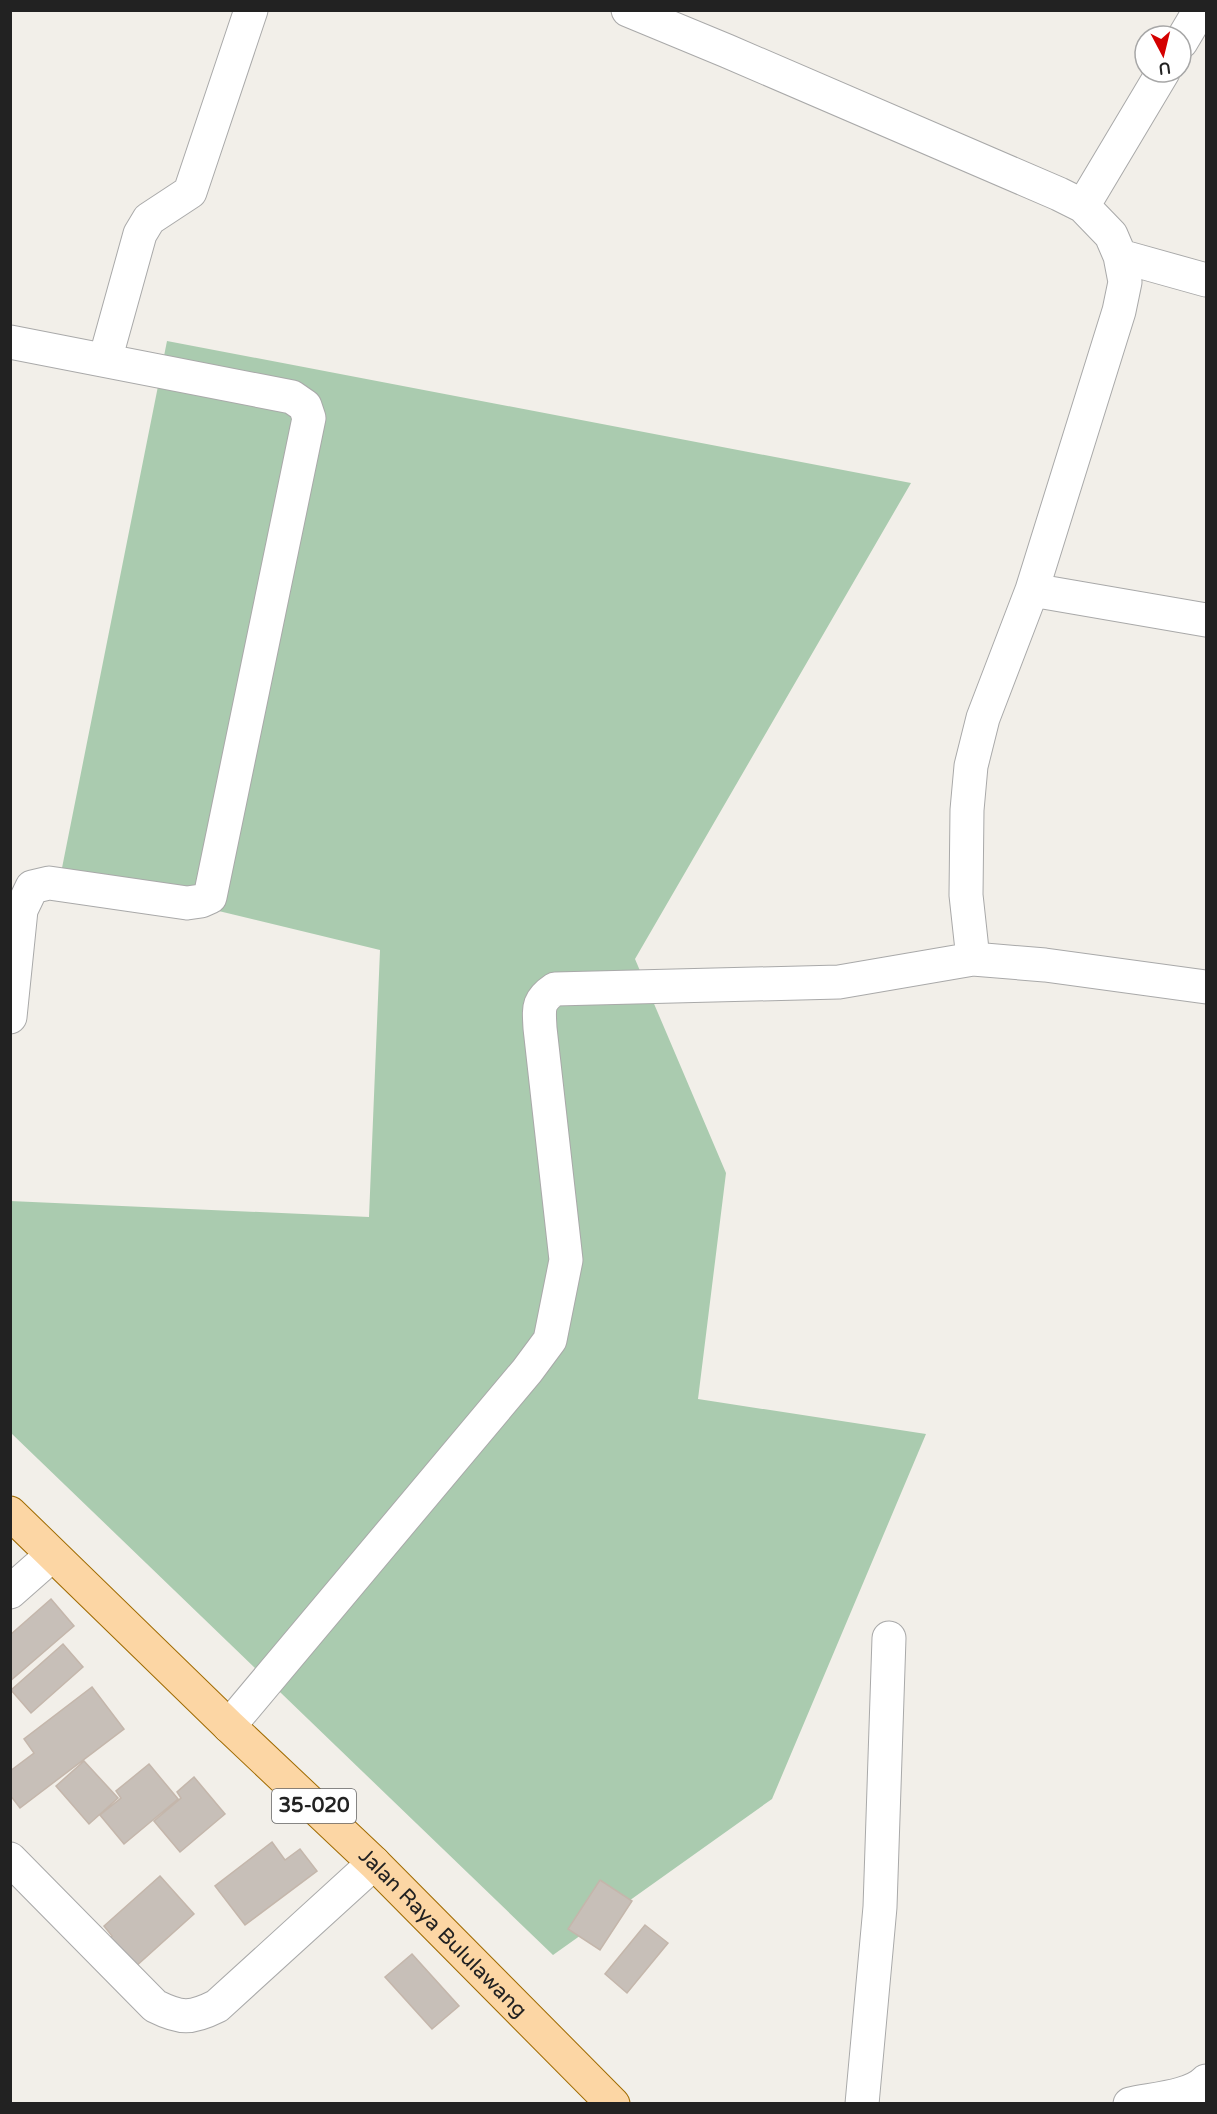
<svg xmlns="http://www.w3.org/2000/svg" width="1217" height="2114" font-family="'Varela Round',sans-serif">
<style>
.cemetery{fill:#aacbaf}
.building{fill:#c7bfb8;stroke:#c4b6ab;stroke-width:1.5}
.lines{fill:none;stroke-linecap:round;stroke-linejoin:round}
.minor-casing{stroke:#a9a9a9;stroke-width:35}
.major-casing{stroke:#a06b00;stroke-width:35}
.minor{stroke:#fff;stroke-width:33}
.major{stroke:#fcd6a4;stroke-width:33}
.labels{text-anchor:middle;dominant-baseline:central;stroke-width:6;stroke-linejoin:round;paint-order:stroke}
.shield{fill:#fff;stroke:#646464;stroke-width:1.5}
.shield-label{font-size:20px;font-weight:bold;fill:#222}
.street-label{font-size:21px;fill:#222;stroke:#fff}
</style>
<rect width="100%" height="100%" fill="#f2efe9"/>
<path class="cemetery" d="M 167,341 L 911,483 L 635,959 L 726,1173 L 698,1399 L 926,1434 L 772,1799 L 553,1955 L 11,1433 L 10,1201 L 369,1217 L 380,950 L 61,873 Z"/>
<path class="building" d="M 51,1599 L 74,1626 L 10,1681 L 10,1635 Z
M 63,1644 L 83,1667 L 31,1713 L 11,1690 Z
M 92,1687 L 124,1729 L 20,1808 L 10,1795 L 10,1771 L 34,1753 L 24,1739 Z
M 84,1761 L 118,1798 L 89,1824 L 56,1786 Z
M 149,1764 L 178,1799 L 124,1844 L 100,1815 L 121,1798 L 116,1791 Z
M 194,1777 L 225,1814 L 180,1852 L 154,1821 L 181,1798 L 177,1792 Z
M 272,1842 L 285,1860 L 300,1849 L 317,1871 L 245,1925 L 215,1886 Z
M 160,1876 L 194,1914 L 135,1967 L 101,1946 L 112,1936 L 104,1926 Z
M 600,1880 L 632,1901 L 600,1950 L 568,1929 Z
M 645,1925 L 668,1943 L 627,1993 L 605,1974 Z
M 412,1954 L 459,2006 L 432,2029 L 385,1977 Z"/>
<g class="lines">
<g class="minor-casing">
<path id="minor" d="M 628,10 L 727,51 L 1059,194 L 1083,206 L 1111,235 L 1120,256 L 1125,282 L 1119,311 L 1032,590 L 983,718 L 971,766 L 967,810 L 966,895 L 973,959 L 1045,965 L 1206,987
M 1181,42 L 1200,10
M 1083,206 L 1163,72
M 1120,256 L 1206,280
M 10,342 L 292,397 L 305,406 L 309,418 L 210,897 L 201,901 L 187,903 L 49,883 L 32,887 L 21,910 L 10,1017
M 105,360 L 140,234 L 149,219 L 190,192 L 251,10
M 1032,590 L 1206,620
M 10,1592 L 52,1555
M 229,1726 L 527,1371 L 550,1340 L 566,1260 L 540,1028 C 539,1008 537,1001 555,989 L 839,982 L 973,959
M 10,1859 L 155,2006 C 181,2019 191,2019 217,2006 L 374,1863
M 862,2104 L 880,1907 L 889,1638
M 1130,2104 C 1151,2099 1191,2097 1206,2081"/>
</g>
<g class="major-casing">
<g id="major">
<path id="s1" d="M 10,1513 L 229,1726 L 374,1863 L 613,2104"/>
</g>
</g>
<use href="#minor" class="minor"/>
<use href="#major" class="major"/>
</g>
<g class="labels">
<rect class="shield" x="272" y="1789" width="84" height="34" rx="4.5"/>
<g class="shield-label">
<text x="314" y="1806">35-020</text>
</g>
<g class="street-label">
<text stroke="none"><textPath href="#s1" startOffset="603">Jalan Raya Bululawang</textPath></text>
</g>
</g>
<rect width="1217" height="2114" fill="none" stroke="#222222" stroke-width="24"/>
<g transform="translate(1163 54) rotate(173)"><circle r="28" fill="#ffffff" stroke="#a7a7a7" stroke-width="1.5"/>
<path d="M0-4.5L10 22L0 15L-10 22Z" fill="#d40000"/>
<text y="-9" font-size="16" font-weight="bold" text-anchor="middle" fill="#222222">U</text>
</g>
</svg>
